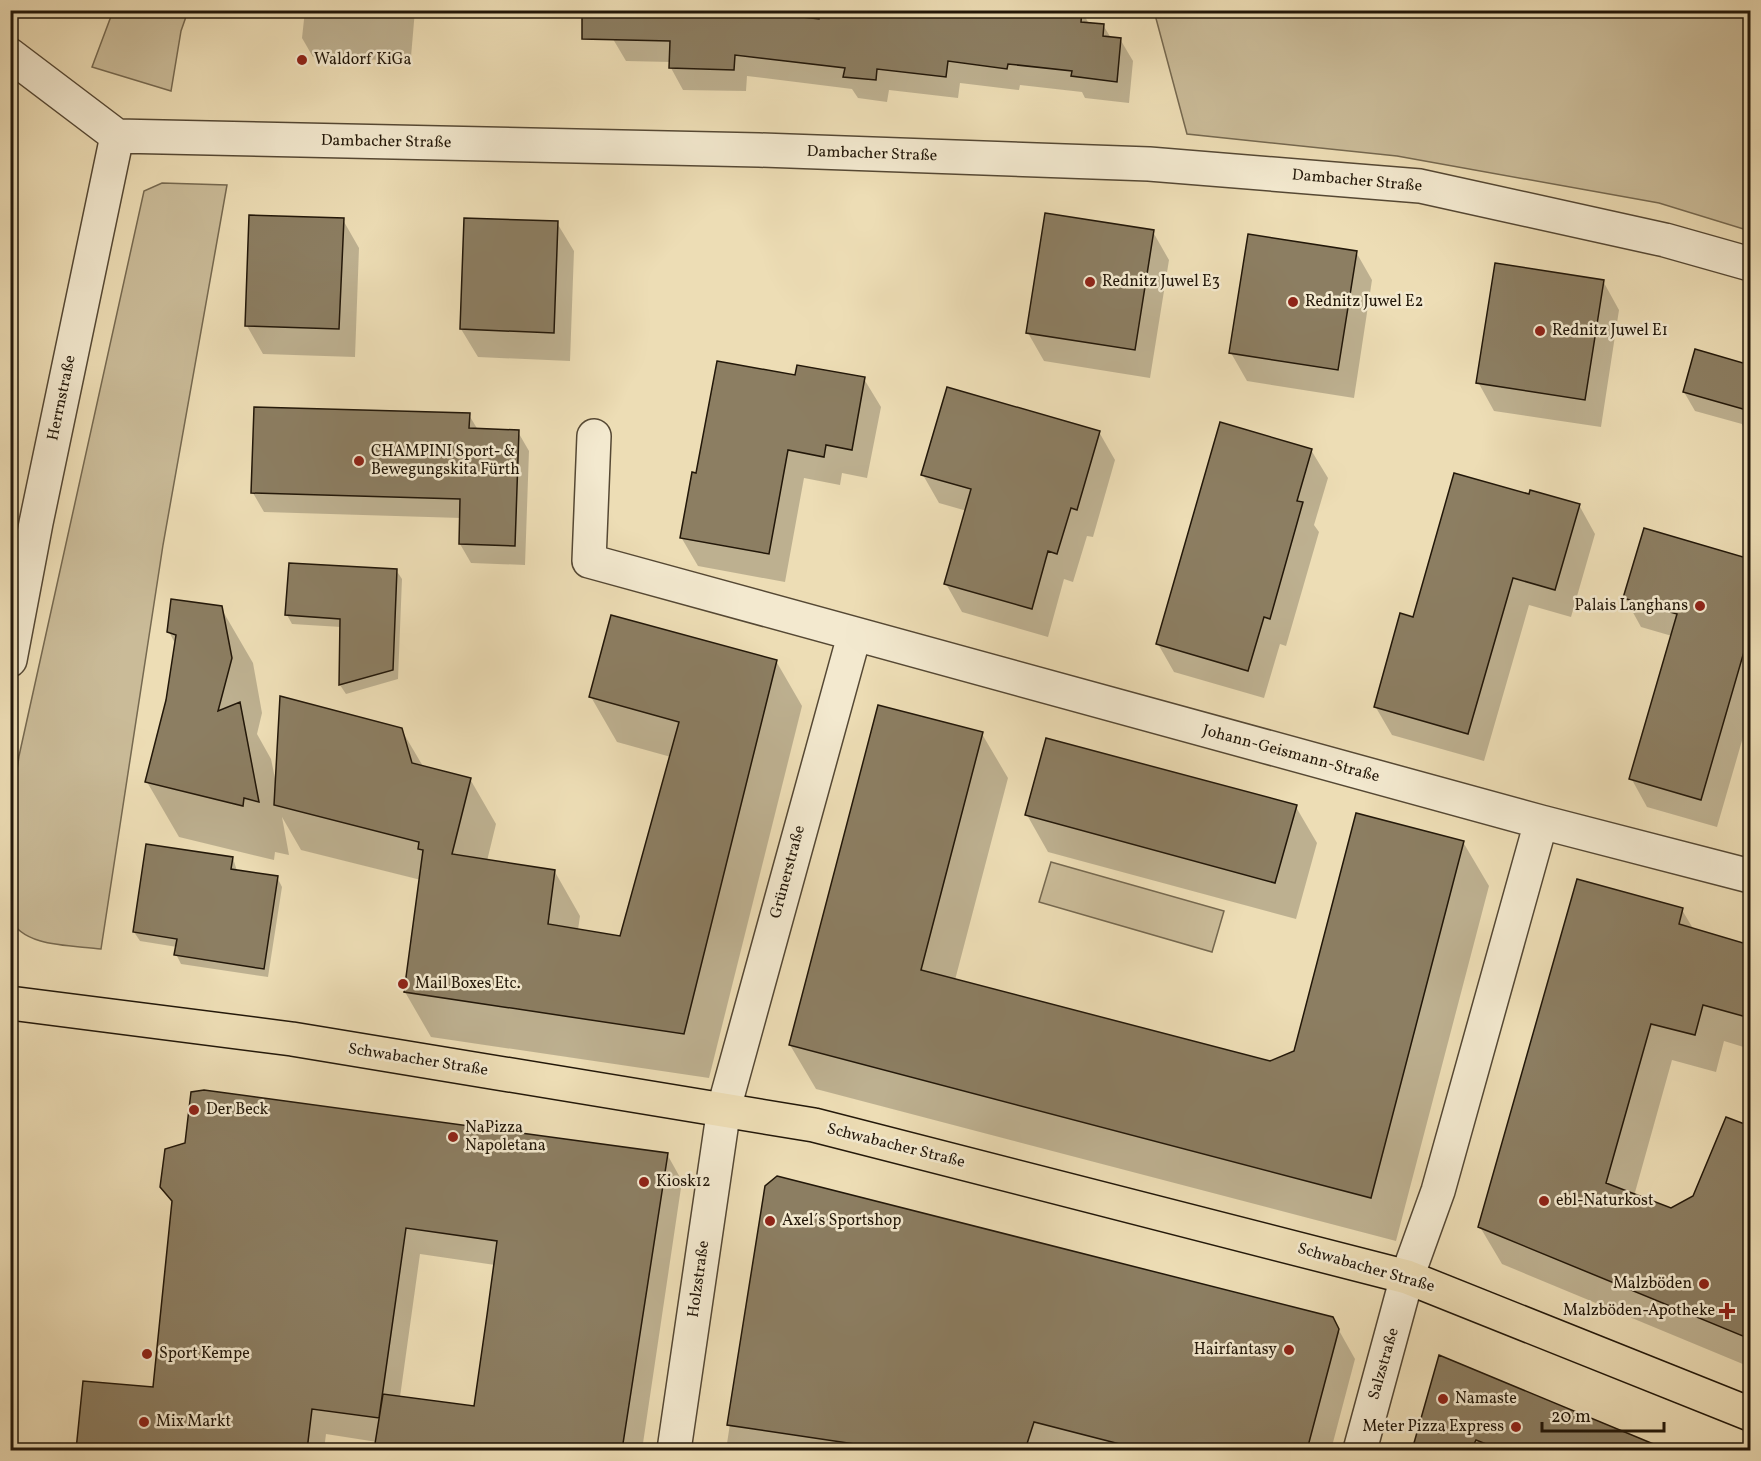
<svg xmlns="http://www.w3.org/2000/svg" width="1761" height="1461" font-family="Vollkorn,serif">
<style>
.green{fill:#cabb98;stroke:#766950;stroke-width:1.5}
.shadow{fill:#0003;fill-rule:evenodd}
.building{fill:#8c7e62;stroke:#221709;stroke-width:1.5}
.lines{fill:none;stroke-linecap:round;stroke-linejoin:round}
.minor-casing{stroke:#554834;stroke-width:36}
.major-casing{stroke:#221709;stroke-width:36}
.minor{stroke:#f3e9cf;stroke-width:33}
.major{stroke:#edddb5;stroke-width:33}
.poi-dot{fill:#8f2418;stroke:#f3e9cf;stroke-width:2}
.labels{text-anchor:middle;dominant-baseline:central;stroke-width:5;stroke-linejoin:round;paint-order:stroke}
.poi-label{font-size:16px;fill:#221709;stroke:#f3e9cf;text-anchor:start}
.street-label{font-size:16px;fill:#221709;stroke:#f3e9cf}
</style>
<rect width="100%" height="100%" fill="#edddb5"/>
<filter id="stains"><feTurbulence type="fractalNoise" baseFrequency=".00333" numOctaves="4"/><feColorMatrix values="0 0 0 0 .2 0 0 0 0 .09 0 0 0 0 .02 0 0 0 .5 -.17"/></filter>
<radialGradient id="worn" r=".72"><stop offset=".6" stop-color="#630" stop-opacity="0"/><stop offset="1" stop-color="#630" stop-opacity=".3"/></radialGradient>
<path class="green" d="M 113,11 L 188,11 L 181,31 L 171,91 L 92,67 Z
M 1154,11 L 1750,11 L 1750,231 L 1659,203 L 1397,156 L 1187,134 Z
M 162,183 L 227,185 L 163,545 L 101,949 C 73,945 23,948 10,918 L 10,820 L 19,756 L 144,191 Z
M 1051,862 L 1224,911 L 1212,952 L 1039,902 Z"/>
<path class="shadow" d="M 305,10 L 415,10 L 411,57 L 383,55 L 381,60 L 313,57 L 302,38 Z
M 614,10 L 748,10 L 748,13 L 813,20 L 814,10 L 1082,11 L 1089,24 L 1103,25 L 1111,38 L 1120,39 L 1133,61 L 1129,103 L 1085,98 L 1082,92 L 1020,85 L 1019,90 L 960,83 L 958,98 L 889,90 L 887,102 L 858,98 L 852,89 L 747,76 L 746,91 L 683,90 L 671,68 L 671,62 L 626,61 L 613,39 Z
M 10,157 L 17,168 L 10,177 Z
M 343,220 L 359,248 L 355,357 L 263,354 L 247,326 Z
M 557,223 L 574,251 L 570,361 L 478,357 L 461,329 Z
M 1153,232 L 1169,260 L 1150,378 L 1044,361 L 1028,333 Z
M 1356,252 L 1372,280 L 1354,398 L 1247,381 L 1231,353 Z
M 1603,281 L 1619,310 L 1601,427 L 1494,411 L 1478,382 Z
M 1696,351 L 1750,366 L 1750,441 L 1742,424 L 1695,411 L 1684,392 Z
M 796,377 L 864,379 L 881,407 L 867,478 L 842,473 L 840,485 L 804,478 L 785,582 L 698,566 L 681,537 L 697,475 Z
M 469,415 L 478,430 L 518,432 L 529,451 L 525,565 L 471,563 L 460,544 L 461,518 L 264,512 L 253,493 Z
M 1099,432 L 1115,460 L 1093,537 L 1087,536 L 1073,582 L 1064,579 L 1048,637 L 962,612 L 946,584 L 967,511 L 939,503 L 923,475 Z
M 1311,450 L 1328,478 L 1314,525 L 1319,532 L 1286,646 L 1280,644 L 1264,698 L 1174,672 L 1158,644 Z
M 1579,505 L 1595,534 L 1571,617 L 1529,605 L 1484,761 L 1392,735 L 1375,706 L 1414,618 Z
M 1645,530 L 1750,561 L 1750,713 L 1717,827 L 1647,807 L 1631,778 L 1672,636 L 1641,627 L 1625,598 Z
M 396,570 L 402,579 L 398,679 L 346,694 L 340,685 L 341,627 L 292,624 L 287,615 Z
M 221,608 L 253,663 L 262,713 L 257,734 L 271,759 L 276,783 L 401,729 L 424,768 L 470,779 L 496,824 L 487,861 L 555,872 L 580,916 L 578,930 L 621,937 L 671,757 L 617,742 L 591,697 L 776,661 L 802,706 L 709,1078 L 431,1037 L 405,992 L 421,880 L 301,850 L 282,817 L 289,855 L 275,852 L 274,860 L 179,837 L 147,782 L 168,701 L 176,645 L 169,632 Z
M 982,734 L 1008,778 L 955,980 L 1270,1062 L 1295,1053 L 1463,842 L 1489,886 L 1396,1241 L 816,1089 L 790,1045 Z
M 1296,807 L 1317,843 L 1296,919 L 1048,852 L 1027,815 Z
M 233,858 L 237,871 L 277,877 L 282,887 L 268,977 L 181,964 L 176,954 L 177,947 L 140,941 L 134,932 Z
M 1682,910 L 1694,930 L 1750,946 L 1750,1049 L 1724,1041 L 1716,1072 L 1672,1060 L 1634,1196 L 1671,1210 L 1694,1197 L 1727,1119 L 1750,1128 L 1750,1367 L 1502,1264 L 1480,1227 Z
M 667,1154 L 682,1181 L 642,1450 L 376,1450 L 377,1442 L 326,1434 L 324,1450 L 78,1450 L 85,1383 L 154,1389 L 173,1205 L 162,1186 ZM 420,1254 L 495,1265 L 475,1408 L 400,1397 Z
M 766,1187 L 1332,1318 L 1355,1359 L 1331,1450 L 726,1450 Z
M 1440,1357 L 1666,1450 L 1415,1450 Z"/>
<path class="building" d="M 582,10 L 740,10 L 819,19 L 820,10 L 1082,10 L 1081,22 L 1104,24 L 1103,36 L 1121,38 L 1117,82 L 1071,76 L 1072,71 L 1008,64 L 1007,69 L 948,61 L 946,77 L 877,69 L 876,80 L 843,77 L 845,68 L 735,55 L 734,70 L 669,68 L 670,41 L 582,39 Z
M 1045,213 L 1154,230 L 1135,350 L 1026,333 Z
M 249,215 L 344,218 L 339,329 L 245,326 Z
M 464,218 L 558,221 L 554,333 L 460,329 Z
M 1248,234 L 1357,251 L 1338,370 L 1229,353 Z
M 1495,263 L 1604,280 L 1585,400 L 1476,383 Z
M 1695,349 L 1750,365 L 1750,411 L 1683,392 Z
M 717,361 L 795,375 L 797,365 L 865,377 L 852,450 L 826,445 L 824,457 L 788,450 L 769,554 L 680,538 L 692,472 L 696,473 Z
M 947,387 L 1100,431 L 1077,510 L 1071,508 L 1057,554 L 1048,551 L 1032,609 L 944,584 L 971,489 L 921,475 Z
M 254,407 L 470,413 L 469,428 L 519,430 L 515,546 L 459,544 L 460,499 L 251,493 Z
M 1220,422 L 1312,449 L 1297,501 L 1303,502 L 1270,619 L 1264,617 L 1248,671 L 1156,644 Z
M 1454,473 L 1529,494 L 1530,490 L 1580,504 L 1555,590 L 1513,578 L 1468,734 L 1374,707 L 1400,613 L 1413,617 Z
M 1644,528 L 1750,559 L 1750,631 L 1701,800 L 1629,779 L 1677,614 L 1623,598 Z
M 289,563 L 397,569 L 393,670 L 339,685 L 340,619 L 285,615 Z
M 171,599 L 222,606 L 232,658 L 218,711 L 240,702 L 259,802 L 244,798 L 243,806 L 145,782 L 166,700 L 176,635 L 167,632 Z
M 611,615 L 777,660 L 684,1034 L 404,992 L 423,850 L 418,849 L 419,842 L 274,805 L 280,696 L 402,728 L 412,763 L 471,778 L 452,854 L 555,870 L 548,924 L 620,936 L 679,722 L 589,697 Z
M 878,705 L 983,732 L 921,970 L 1270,1061 L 1294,1051 L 1356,813 L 1464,841 L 1371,1198 L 789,1045 Z
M 1046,738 L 1297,805 L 1275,883 L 1025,815 Z
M 146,844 L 233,857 L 231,869 L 278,876 L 264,969 L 174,955 L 177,939 L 133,932 Z
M 1577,879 L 1683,908 L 1679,924 L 1750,945 L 1750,1018 L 1703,1005 L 1695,1035 L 1651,1024 L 1606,1183 L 1671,1208 L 1693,1196 L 1726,1117 L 1750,1126 L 1750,1339 L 1478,1227 Z
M 204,1090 L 668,1153 L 622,1450 L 374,1450 L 383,1394 L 474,1406 L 487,1315 L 497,1241 L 406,1228 L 379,1418 L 312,1409 L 307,1450 L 76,1450 L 83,1381 L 153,1387 L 172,1201 L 160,1187 L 165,1149 L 185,1143 L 191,1092 Z
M 777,1176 L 1333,1317 L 1339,1329 L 1307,1450 L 1143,1450 L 1034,1422 L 1025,1450 L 895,1450 L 727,1425 L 765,1186 Z
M 1439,1355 L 1668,1450 L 1501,1450 L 1476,1440 L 1471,1450 L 1412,1450 Z"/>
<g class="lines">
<g class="minor-casing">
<path id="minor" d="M 10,55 L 117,136 L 759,150 L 1149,164 L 1420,186 L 1665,240 L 1750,264
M 594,436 L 589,561 L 1541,822 L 1750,876
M 10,660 L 36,523 L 117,136
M 674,1450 L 724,1108 L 854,636
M 1360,1450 L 1407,1277 L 1438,1191 L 1541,822"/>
</g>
<g class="major-casing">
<path id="major" d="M 10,1003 L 292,1039 L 814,1125 L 1407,1277 L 1750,1414"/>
</g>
<use href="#minor" class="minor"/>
<use href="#major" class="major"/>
</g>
<g class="poi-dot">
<circle cx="302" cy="60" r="6"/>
<circle cx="1090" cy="282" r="6"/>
<circle cx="1293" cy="302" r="6"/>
<circle cx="1540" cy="331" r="6"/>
<circle cx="359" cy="461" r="6"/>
<circle cx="1700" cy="606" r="6"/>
<circle cx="403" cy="984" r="6"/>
<circle cx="194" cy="1110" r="6"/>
<circle cx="453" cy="1137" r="6"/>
<circle cx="644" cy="1182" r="6"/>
<circle cx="1544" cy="1201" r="6"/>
<circle cx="770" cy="1221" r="6"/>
<circle cx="1704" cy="1284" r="6"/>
<path d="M1724 1302h6v6h6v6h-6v6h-6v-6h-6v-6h6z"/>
<circle cx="1289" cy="1350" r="6"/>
<circle cx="147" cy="1354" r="6"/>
<circle cx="1443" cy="1399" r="6"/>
<circle cx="144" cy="1422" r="6"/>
<circle cx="1516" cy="1427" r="6"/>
</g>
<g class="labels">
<g class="poi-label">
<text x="314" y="60">Waldorf KiGa</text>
<text x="1102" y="282">Rednitz Juwel E3</text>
<text x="1305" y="302">Rednitz Juwel E2</text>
<text x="1552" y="331">Rednitz Juwel E1</text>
<text x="371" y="452">CHAMPINI Sport- &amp;<tspan x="371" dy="18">Bewegungskita Fürth</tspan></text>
<text x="1688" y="606" text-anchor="end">Palais Langhans</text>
<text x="415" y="984">Mail Boxes Etc.</text>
<text x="206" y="1110">Der Beck</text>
<text x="465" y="1128">NaPizza<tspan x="465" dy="18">Napoletana</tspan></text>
<text x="656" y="1182">Kiosk12</text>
<text x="1556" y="1201">ebl-Naturkost</text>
<text x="782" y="1221">Axel´s Sportshop</text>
<text x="1692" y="1284" text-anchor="end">Malzböden</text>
<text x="1715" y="1311" text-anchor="end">Malzböden-Apotheke</text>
<text x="1277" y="1350" text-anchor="end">Hairfantasy</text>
<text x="159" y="1354">Sport Kempe</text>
<text x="1455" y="1399">Namaste</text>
<text x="156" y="1422">Mix Markt</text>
<text x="1504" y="1427" text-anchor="end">Meter Pizza Express</text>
</g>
<g class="street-label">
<text transform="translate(386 142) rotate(1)">Dambacher Straße</text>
<text transform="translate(872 154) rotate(2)">Dambacher Straße</text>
<text transform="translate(1357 181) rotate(5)">Dambacher Straße</text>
<text transform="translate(62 398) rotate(-78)">Herrnstraße</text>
<text transform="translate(1291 754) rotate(15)">Johann-Geismann-Straße</text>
<text transform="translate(788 872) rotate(-75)">Grünerstraße</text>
<text transform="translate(418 1060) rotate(9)">Schwabacher Straße</text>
<text transform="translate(896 1146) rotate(14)">Schwabacher Straße</text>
<text transform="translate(1366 1268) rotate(16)">Schwabacher Straße</text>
<text transform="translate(699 1279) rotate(-82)">Holzstraße</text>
<text transform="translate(1384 1364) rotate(-74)">Salzstraße</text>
</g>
</g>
<rect width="1761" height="1461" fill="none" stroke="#edddb5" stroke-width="36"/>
<rect x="12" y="12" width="1737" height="1437" fill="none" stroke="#221709" stroke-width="3"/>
<rect x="18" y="18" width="1725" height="1425" fill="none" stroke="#221709" stroke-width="1.5"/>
<path d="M1542 1422v9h122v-9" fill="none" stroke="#221709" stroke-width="3"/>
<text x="1551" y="1422" font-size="18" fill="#221709" stroke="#f3e9cf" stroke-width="4.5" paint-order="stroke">20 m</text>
<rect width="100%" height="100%" filter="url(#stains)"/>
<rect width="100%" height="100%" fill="url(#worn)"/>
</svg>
